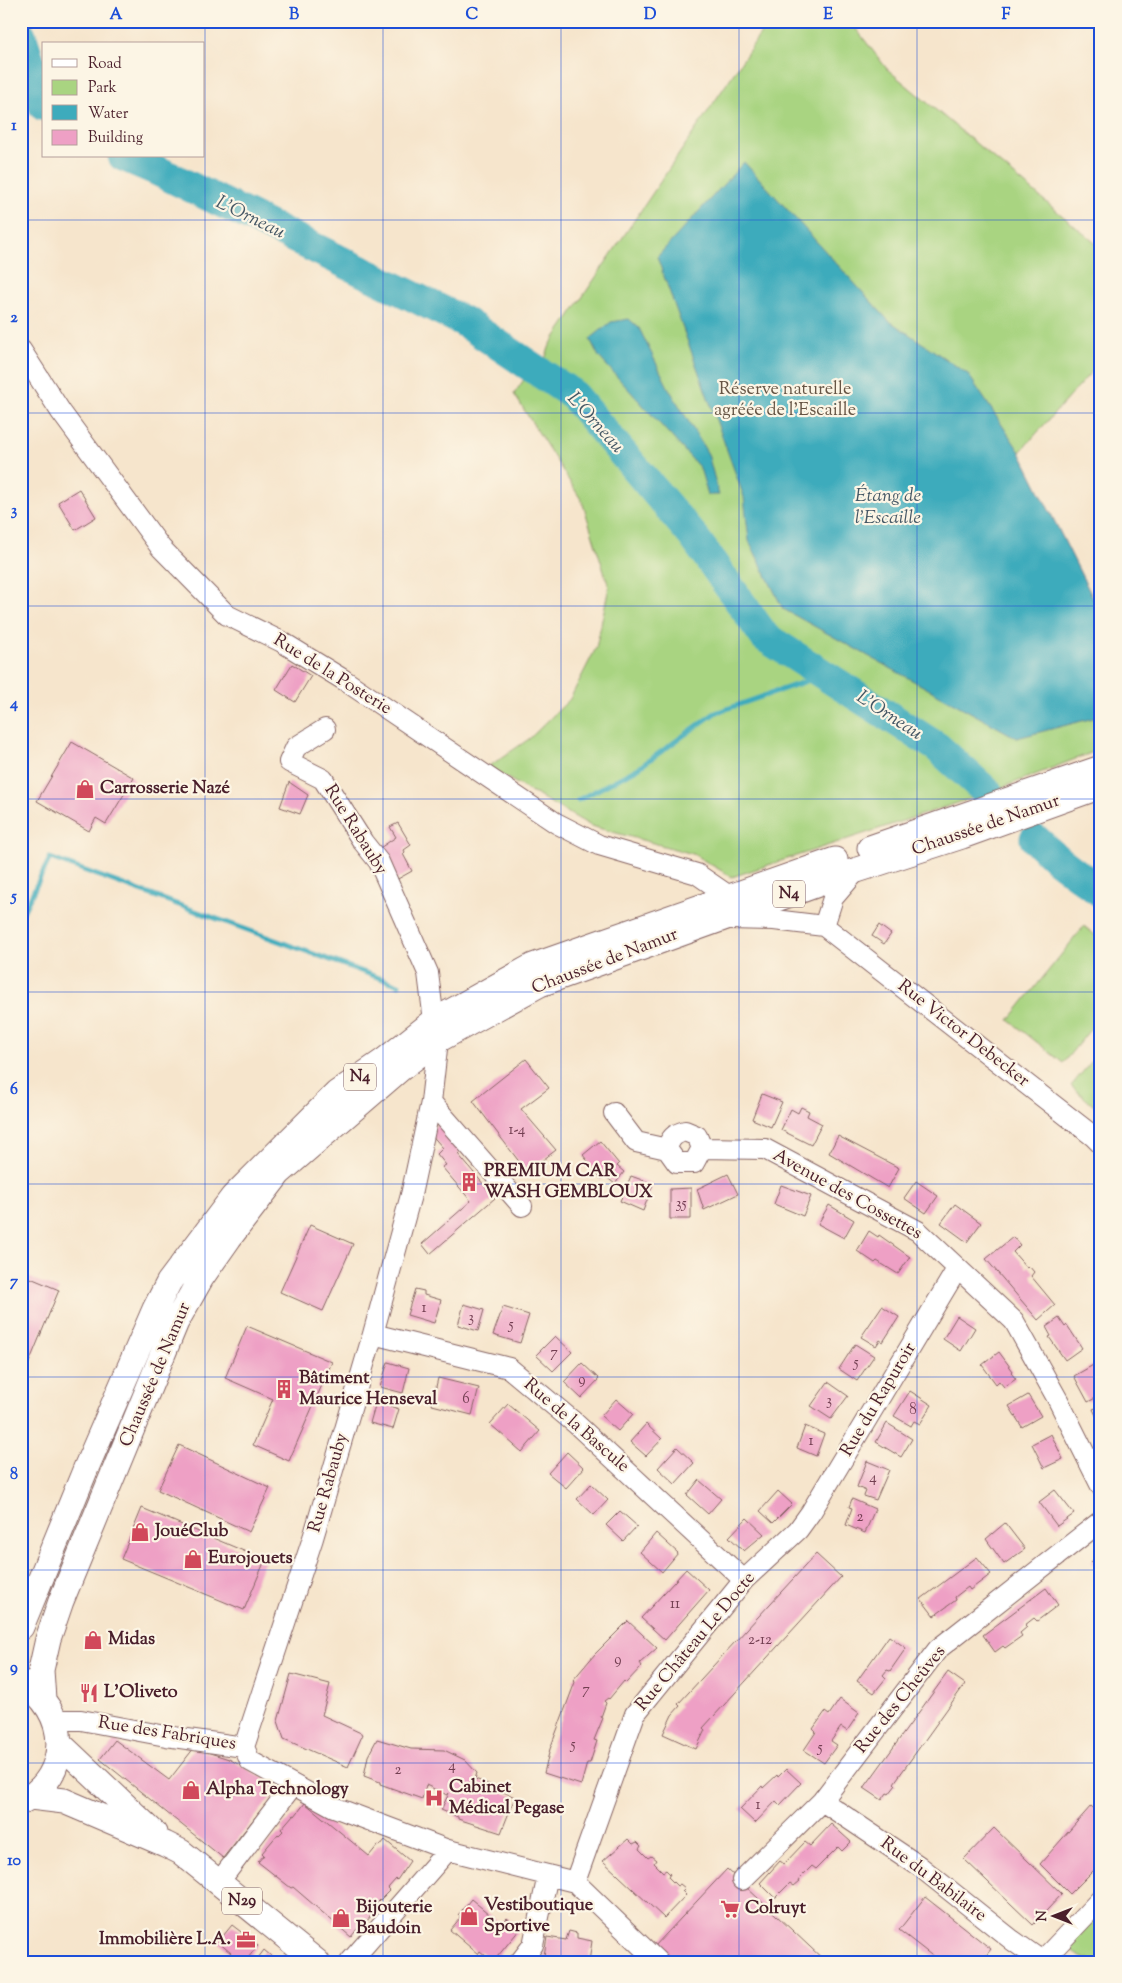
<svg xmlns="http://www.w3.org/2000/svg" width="1122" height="1983" font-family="'Sorts Mill Goudy',serif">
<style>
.green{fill:#a9d481;stroke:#7a7a56}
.water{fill:#3dabbc;stroke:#446574}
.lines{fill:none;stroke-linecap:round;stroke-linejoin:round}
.stream{stroke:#3dabbc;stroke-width:5}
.river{stroke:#3dabbc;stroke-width:31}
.building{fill:#eea0c5}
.minor-casing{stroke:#866463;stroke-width:22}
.major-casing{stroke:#866463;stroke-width:27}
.minor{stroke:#fff;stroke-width:20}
.major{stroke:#fff;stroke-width:25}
.grid{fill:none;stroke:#1d4ed8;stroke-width:1;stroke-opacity:0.55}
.labels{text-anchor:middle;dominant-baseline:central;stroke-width:4.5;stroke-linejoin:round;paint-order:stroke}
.number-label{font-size:15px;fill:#733f52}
.shield{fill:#fcf5e5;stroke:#7f5f63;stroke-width:1}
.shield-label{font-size:16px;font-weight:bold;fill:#4a1f2b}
.park-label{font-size:18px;fill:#665545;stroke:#fcf5e5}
.street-label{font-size:18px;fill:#4a1f2b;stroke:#fcf5e5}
.poi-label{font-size:18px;font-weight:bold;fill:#4a1f2b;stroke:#fcf5e5;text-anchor:start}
.water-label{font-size:19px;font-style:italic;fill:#455765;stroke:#fcf5e5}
.neatline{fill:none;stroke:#1d4ed8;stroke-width:2}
.grid-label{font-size:16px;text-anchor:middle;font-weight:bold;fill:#1d4ed8}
</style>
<rect width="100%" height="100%" fill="#fcf5e5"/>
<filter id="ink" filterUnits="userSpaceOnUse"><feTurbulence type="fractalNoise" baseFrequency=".02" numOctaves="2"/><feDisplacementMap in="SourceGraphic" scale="10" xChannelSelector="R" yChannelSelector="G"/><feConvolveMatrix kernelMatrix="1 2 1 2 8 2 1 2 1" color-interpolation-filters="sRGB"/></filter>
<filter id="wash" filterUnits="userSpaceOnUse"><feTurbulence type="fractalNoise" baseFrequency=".0096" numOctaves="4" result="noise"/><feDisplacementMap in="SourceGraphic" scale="20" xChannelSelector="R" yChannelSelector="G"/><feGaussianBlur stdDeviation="1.12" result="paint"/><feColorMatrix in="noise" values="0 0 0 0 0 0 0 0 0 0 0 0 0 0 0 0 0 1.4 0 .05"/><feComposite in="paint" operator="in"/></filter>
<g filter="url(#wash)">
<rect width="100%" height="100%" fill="#f6e5cc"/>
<path class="green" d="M 769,21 L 850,21 L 887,69 L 1101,248 L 1101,361 L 1020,452 L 968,532 L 1101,706 L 1101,749 L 988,793 L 732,877 L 693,854 L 591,826 L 488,767 L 529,739 L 570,699 L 596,648 L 609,587 L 582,501 L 514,394 L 525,378 L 544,362 L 550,345 Z
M 1084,926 L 1101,940 L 1101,1016 L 1063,1063 L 1009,1020 Z
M 1101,1050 L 1101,1112 L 1071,1086 Z
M 1101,1905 L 1101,1962 C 1087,1962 1072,1955 1067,1942 Z"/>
<path class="water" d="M 744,162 L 888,320 L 968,374 L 1020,452 L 1101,614 L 1101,716 L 1017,738 L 783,609 L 749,541 L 744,497 L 657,257 Z
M 629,319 L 639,328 L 668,387 L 708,454 L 719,495 L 708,495 L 700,468 L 599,357 L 590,339 L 611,322 Z"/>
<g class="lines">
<path class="stream" d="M 578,800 L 637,769 L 715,713 L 824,675
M 21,916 L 50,858 L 399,985"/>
<path class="river" d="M 21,35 L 44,106
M 123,156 L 158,171 L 463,321 L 572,394 L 693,536 L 765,637 L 937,747 L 988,793
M 1035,839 L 1057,859 L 1101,892"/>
</g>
<g id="blocks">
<path class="building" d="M 79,489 L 96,517 L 75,530 L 58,502 Z
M 292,664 L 311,676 L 295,702 L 276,690 Z
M 72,742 L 134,778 L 106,824 L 96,818 L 89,831 L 37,801 Z
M 289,782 L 308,795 L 300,814 L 280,807 Z
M 398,823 L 411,845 L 404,850 L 405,852 L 403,854 L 412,871 L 396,880 L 377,850 L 396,837 L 390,827 Z
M 879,925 L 891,934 L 884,944 L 872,936 Z
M 526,1059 L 549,1088 L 521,1109 L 556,1150 L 527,1172 L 473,1101 Z
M 762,1094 L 782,1102 L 771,1127 L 752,1119 Z
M 801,1107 L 809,1111 L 807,1116 L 822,1124 L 811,1145 L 781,1130 L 791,1109 L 798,1113 Z
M 438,1124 L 462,1150 L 458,1154 L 495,1198 L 430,1254 L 422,1244 L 471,1201 L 442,1167 L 446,1165 L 437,1154 L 443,1148 L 429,1132 Z
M 838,1136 L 899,1168 L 888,1188 L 829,1153 Z
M 600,1141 L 619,1164 L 617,1166 L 624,1172 L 615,1184 L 605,1176 L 601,1179 L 583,1155 Z
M 728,1174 L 738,1194 L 704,1210 L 697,1189 Z
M 631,1176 L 653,1184 L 643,1211 L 620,1201 Z
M 916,1181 L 938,1196 L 926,1213 L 904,1198 Z
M 781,1185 L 811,1196 L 803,1216 L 774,1204 Z
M 691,1188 L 691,1219 L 670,1219 L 670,1189 Z
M 955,1204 L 981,1223 L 967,1242 L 941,1223 Z
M 829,1205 L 854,1220 L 844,1238 L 818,1224 Z
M 310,1225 L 353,1244 L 323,1311 L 280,1292 Z
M 869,1231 L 878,1237 L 879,1235 L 910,1257 L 898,1274 L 877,1261 L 875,1263 L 857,1251 Z
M 1013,1237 L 1020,1245 L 1013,1252 L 1027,1268 L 1029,1266 L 1034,1272 L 1031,1276 L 1055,1305 L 1038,1320 L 986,1259 Z
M 21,1274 L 59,1290 L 21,1382 Z
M 415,1289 L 424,1291 L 424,1295 L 441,1300 L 434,1323 L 407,1315 Z
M 464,1304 L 484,1310 L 478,1331 L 458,1325 Z
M 882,1306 L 899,1317 L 883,1342 L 880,1340 L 876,1346 L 861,1337 Z
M 503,1307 L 529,1315 L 520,1343 L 493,1335 Z
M 957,1316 L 975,1328 L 961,1351 L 943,1339 Z
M 1059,1318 L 1065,1327 L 1067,1325 L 1082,1348 L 1065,1360 L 1049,1337 L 1051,1336 L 1046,1327 Z
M 247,1326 L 332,1362 L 289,1461 L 253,1445 L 273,1399 L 225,1378 Z
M 555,1336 L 572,1352 L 553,1371 L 536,1355 Z
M 855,1344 L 874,1356 L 857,1381 L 839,1369 Z
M 999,1352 L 1013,1371 L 1011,1373 L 1016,1379 L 1004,1387 L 999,1381 L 996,1384 L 982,1365 Z
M 388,1362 L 409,1368 L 403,1393 L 380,1387 Z
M 582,1363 L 599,1379 L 581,1398 L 564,1382 Z
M 1095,1364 L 1101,1375 L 1101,1395 L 1088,1402 L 1074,1376 Z
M 438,1378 L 479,1388 L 472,1415 L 432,1405 Z
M 828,1382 L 848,1396 L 831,1419 L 811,1406 Z
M 910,1391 L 932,1405 L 920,1424 L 914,1421 L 911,1426 L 894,1416 Z
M 1028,1395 L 1041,1416 L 1022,1427 L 1009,1406 Z
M 616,1399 L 633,1414 L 618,1431 L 601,1416 Z
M 376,1402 L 399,1409 L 393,1429 L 370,1423 Z
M 508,1404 L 540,1431 L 522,1452 L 490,1424 Z
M 1101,1406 L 1101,1426 L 1093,1409 Z
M 887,1423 L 912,1439 L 901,1457 L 876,1442 Z
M 646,1424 L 662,1439 L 646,1456 L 630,1442 Z
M 805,1426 L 824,1434 L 816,1456 L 797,1448 Z
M 1051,1434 L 1063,1459 L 1044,1468 L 1032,1444 Z
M 179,1445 L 270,1488 L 249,1532 L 158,1490 Z
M 677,1447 L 694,1463 L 675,1484 L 658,1468 Z
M 567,1452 L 584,1468 L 566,1488 L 548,1473 Z
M 867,1461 L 889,1470 L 876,1500 L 864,1496 L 866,1491 L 857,1487 Z
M 699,1480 L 721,1499 L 708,1514 L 687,1495 Z
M 591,1484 L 608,1500 L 594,1515 L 577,1499 Z
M 1055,1490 L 1074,1514 L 1057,1526 L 1039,1502 Z
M 778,1491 L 792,1504 L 773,1523 L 760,1511 Z
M 852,1499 L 875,1509 L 865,1533 L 846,1525 L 852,1508 L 849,1507 Z
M 142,1508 L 265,1560 L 244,1610 L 121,1559 Z
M 620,1511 L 637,1526 L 623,1541 L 606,1525 Z
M 747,1518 L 764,1534 L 744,1551 L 729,1537 Z
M 1005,1523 L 1025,1549 L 1004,1564 L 986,1539 Z
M 656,1533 L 678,1553 L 662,1572 L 640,1552 Z
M 1101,1553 L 1101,1573 L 1091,1562 Z
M 816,1554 L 841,1577 L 703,1728 L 705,1730 L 696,1749 L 663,1734 L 672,1715 L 680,1706 L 678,1704 Z
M 977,1557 L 991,1574 L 970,1590 L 968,1587 L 955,1597 L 956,1600 L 934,1616 L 921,1599 Z
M 686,1569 L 709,1590 L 665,1640 L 641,1618 Z
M 1046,1588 L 1058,1605 L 1037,1621 L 1034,1618 L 1025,1625 L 1027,1627 L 1020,1633 L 1022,1636 L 1005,1648 L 1003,1646 L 995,1652 L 983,1635 Z
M 628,1621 L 657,1648 L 640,1663 L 642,1666 L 626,1683 L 624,1681 L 609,1699 L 608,1698 L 604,1701 L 606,1703 L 601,1717 L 603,1718 L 594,1740 L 597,1741 L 590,1763 L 587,1763 L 581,1785 L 544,1773 L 550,1749 L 575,1682 L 573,1680 L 595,1654 Z
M 889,1636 L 906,1648 L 890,1671 L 887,1670 L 883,1675 L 886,1678 L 874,1693 L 857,1681 Z
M 948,1672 L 965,1684 L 894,1783 L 896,1785 L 889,1794 L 887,1793 L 882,1800 L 864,1788 Z
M 291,1674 L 330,1684 L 322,1715 L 363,1734 L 348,1767 L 284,1739 L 278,1721 Z
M 840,1699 L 859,1713 L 847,1731 L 841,1727 L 831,1741 L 837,1745 L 824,1763 L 804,1750 L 816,1732 L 813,1729 L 825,1712 L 829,1715 Z
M 377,1739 L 411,1749 L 444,1750 L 465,1760 L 477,1773 L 475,1779 L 501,1789 L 501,1791 L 515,1797 L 501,1833 L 458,1819 L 458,1817 L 441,1810 L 449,1793 L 447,1795 L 426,1785 L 422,1799 L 380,1784 L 380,1782 L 364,1776 L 368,1756 Z
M 115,1740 L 169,1780 L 194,1748 L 229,1759 L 279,1787 L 223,1858 L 100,1759 Z
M 786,1769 L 801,1783 L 780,1805 L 776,1801 L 755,1823 L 740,1809 L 762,1786 L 763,1788 L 777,1775 L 778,1777 Z
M 305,1803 L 369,1856 L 378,1845 L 380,1846 L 385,1840 L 410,1861 L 397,1880 L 396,1879 L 388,1888 L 390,1890 L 369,1911 L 372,1915 L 360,1929 L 358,1928 L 351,1937 L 293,1887 L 291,1888 L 258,1862 L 264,1855 L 262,1853 L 278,1834 L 279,1835 L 283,1831 L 281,1829 L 293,1815 L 295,1816 Z
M 1091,1806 L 1101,1815 L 1101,1863 L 1070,1894 L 1040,1864 Z
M 831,1824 L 851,1842 L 842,1851 L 838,1847 L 816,1869 L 812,1866 L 799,1879 L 800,1881 L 794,1886 L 790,1883 L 775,1898 L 760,1883 L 780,1861 L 784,1864 L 805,1842 L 810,1846 Z
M 994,1828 L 1062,1894 L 1033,1925 L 964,1859 Z
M 628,1839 L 633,1844 L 637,1842 L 641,1846 L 639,1849 L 648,1858 L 651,1856 L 656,1860 L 654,1863 L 663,1872 L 666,1870 L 670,1874 L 668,1877 L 677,1886 L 680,1884 L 685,1888 L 682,1891 L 686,1895 L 664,1918 L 603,1861 Z
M 727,1869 L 826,1962 L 668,1962 L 653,1948 Z
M 925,1897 L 991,1949 L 981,1962 L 940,1962 L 899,1930 Z
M 471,1899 L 501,1924 L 507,1918 L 520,1929 L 493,1962 L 480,1951 L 478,1954 L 450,1930 L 461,1917 L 458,1915 Z
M 232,1925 L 258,1945 L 245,1962 L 225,1960 L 231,1953 L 218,1942 Z
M 569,1931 L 577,1933 L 577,1938 L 592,1941 L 589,1962 L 543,1962 L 547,1937 L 566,1940 Z
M 264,1950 L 278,1962 L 255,1962 Z"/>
</g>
</g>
<g filter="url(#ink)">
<use href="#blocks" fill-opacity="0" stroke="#866463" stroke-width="1"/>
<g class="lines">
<g class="minor-casing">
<path id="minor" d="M 21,350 L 61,412 L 161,548 L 227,615 L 282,642 L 344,680 L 556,823 L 599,845 L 697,874 L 729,896
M 325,729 L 296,747 L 289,762 L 323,779 L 363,842 L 379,862 L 428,973 L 434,1021
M 729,919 L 774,920 L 824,926 L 1093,1136 L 1101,1144
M 824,926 L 833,898 L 857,870
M 431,1102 L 522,1206
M 614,1113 L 636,1142 L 667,1149
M 685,1131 L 697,1136 L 702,1148 L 694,1163 L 677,1163 L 667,1149 C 670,1138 674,1134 685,1131 Z
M 702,1148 L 765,1149 L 918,1231 L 1014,1321 L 1058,1400 L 1101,1486
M 373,1334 L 509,1368 L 575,1423 L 744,1580
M 55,1720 L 81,1720 L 166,1736 L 244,1747
M 244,1747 L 313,1538 L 373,1334 L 411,1195 L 431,1102 L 438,1040
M 244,1747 L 250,1761 L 334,1807 L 448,1850 L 575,1882 L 658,1962
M 822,1801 L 919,1866 L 1012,1940 L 1043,1962
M 742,1880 L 822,1801 L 938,1649 L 1101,1521
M 219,1882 L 293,1785
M 575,1882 L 635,1714 L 744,1580 L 798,1530 L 811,1512 L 957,1269
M 1042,1961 L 1101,1899
M 350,1962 L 448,1850
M 520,1962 L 533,1945 L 548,1875"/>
</g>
<g class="major-casing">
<path id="major" d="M 870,848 L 1101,768
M 21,1627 L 86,1468 L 155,1309 L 169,1282 L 233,1197 L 337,1093 L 385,1060 L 434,1021 L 533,966 L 835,860
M 21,1682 C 70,1710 73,1776 21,1802
M 43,1699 L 41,1670 L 48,1639 L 61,1601 L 176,1322 L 201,1278 L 229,1238 L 279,1173 L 400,1069 L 438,1040 L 540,984 L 857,870 L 962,836 L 1101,786
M 59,1743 L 154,1833
M 31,1797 L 64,1801 L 165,1844 L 181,1852 L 317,1962"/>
</g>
<use href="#minor" class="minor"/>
<use href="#major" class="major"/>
</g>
</g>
<path class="grid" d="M 205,21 L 205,1962M 383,21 L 383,1962M 561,21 L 561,1962M 739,21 L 739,1962M 917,21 L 917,1962M 21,220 L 1101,220M 21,413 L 1101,413M 21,606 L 1101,606M 21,799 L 1101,799M 21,992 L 1101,992M 21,1184 L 1101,1184M 21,1377 L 1101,1377M 21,1570 L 1101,1570M 21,1763 L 1101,1763"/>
<defs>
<g id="shop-bare" transform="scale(1.5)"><path d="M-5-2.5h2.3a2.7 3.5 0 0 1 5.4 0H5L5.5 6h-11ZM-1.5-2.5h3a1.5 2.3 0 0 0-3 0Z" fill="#d1495b" stroke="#fcf5e5" stroke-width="2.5" paint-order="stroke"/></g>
<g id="building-bare" transform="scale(1.5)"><path d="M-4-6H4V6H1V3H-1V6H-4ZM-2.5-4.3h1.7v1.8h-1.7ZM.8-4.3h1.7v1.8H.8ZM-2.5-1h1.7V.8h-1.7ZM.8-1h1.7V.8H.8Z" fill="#d1495b" stroke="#fcf5e5" stroke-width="2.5" paint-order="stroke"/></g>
<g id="restaurant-bare" transform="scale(1.5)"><path d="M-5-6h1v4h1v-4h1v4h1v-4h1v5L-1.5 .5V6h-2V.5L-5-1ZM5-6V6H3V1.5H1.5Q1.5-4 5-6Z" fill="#d1495b" stroke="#fcf5e5" stroke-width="2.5" paint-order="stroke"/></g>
<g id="hospital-bare" transform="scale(1.5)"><path d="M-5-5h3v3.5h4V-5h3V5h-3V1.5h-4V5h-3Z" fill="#d1495b" stroke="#fcf5e5" stroke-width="2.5" paint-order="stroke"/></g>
<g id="supermarket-bare" transform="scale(1.5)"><path d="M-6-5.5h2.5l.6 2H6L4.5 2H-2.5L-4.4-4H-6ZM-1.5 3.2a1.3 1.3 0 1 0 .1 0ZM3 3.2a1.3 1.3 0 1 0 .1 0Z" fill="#d1495b" stroke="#fcf5e5" stroke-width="2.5" paint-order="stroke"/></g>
<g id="office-bare" transform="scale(1.5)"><path d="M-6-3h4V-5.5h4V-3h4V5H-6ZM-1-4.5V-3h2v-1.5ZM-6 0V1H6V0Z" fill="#d1495b" stroke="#fcf5e5" stroke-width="2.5" paint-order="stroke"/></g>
</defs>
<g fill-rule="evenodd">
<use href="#shop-bare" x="85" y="789"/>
<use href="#building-bare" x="469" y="1182"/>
<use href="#building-bare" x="284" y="1389"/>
<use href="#shop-bare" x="140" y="1532"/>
<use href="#shop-bare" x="193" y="1559"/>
<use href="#shop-bare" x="93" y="1640"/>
<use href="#restaurant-bare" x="89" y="1693"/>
<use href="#shop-bare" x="191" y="1790"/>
<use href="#hospital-bare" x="434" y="1798"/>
<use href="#supermarket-bare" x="730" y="1909"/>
<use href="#shop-bare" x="469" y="1916"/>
<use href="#shop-bare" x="341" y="1918"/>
<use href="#office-bare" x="246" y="1940"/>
</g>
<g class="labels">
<g class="number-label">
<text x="517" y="1130">1-4</text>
<text x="681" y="1204">35</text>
<text x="424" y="1308">1</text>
<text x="471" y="1318">3</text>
<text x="511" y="1325">5</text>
<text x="554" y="1353">7</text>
<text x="856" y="1363">5</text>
<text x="582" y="1380">9</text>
<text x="466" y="1399">6</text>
<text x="829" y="1401">3</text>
<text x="913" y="1410">8</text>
<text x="811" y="1441">1</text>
<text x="873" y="1478">4</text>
<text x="860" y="1517">2</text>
<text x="675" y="1604">11</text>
<text x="760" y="1640">2-12</text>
<text x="618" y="1660">9</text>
<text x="586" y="1690">7</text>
<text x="573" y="1745">5</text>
<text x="820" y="1748">5</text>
<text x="452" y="1766">4</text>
<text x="398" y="1770">2</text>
<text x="758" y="1805">1</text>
</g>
<g class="shield">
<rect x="773" y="880.5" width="32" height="27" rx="4"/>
<rect x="344" y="1063.5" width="32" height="27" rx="4"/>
<rect x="222" y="1887.5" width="40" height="27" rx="4"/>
</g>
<g class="shield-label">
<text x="789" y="894">N4</text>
<text x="360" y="1077">N4</text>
<text x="242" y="1901">N29</text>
</g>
<g class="park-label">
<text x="785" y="390">Réserve naturelle<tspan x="785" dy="21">agréée de l'Escaille</tspan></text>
</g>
<g class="street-label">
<text transform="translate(332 675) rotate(32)">Rue de la Posterie</text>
<text transform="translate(986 826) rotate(-19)">Chaussée de Namur</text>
<text transform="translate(355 830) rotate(58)">Rue Rabauby</text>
<text transform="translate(605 962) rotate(-21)">Chaussée de Namur</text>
<text transform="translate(963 1034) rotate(38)">Rue Victor Debecker</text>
<text transform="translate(847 1195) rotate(29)">Avenue des Cossettes</text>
<text transform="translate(156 1375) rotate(-67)">Chaussée de Namur</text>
<text transform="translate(879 1400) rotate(-59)">Rue du Rapuroir</text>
<text transform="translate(576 1426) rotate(41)">Rue de la Bascule</text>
<text transform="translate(329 1483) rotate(-74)">Rue Rabauby</text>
<text transform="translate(696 1642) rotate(-50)">Rue Château Le Docte</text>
<text transform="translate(901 1700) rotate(-51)">Rue des Cheûves</text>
<text transform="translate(167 1734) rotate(9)">Rue des Fabriques</text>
<text transform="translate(933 1880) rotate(37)">Rue du Babilaire</text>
</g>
<g class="poi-label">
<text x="100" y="789">Carrosserie Nazé</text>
<text x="484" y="1172">PREMIUM CAR<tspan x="484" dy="21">WASH GEMBLOUX</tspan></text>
<text x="299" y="1379">Bâtiment<tspan x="299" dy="21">Maurice Henseval</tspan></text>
<text x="155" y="1532">JouéClub</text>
<text x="208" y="1559">Eurojouets</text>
<text x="108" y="1640">Midas</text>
<text x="104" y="1693">L'Oliveto</text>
<text x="449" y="1788">Cabinet<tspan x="449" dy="21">Médical Pegase</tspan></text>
<text x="206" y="1790">Alpha Technology</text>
<text x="484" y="1906">Vestiboutique<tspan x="484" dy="21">Sportive</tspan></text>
<text x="356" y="1908">Bijouterie<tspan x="356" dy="21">Baudoin</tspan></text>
<text x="745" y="1909">Colruyt</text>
<text x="231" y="1940" text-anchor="end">Immobilière L.A.</text>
</g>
<g class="water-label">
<text transform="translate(250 218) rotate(26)">L'Orneau</text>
<text transform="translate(595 423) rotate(48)">L'Orneau</text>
<text x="888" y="496">Étang de<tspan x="888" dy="22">l'Escaille</tspan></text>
<text transform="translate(889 716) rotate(33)">L'Orneau</text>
</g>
</g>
<rect width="1122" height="1983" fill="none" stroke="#fcf5e5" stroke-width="55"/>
<rect x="42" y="42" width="162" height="115" fill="#fcf5e5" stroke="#b59f9b"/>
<rect x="52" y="59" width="25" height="8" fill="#ffffff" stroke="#b59f9b"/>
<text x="88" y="68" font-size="15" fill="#4a1f2b">Road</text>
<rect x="52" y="80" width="25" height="15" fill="#a9d481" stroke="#b59f9b"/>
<text x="88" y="92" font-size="15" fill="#4a1f2b">Park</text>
<rect x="52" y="105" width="25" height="15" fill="#3dabbc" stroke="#b59f9b"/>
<text x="88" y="118" font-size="15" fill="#4a1f2b">Water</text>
<rect x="52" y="130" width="25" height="15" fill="#eea0c5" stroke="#b59f9b"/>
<text x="88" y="142" font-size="15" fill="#4a1f2b">Building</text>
<g transform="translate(1054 1916) rotate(270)" stroke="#fcf5e5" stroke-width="4" paint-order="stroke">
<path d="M0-4L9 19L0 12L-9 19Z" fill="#4a1f2b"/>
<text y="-8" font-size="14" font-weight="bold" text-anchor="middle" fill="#4a1f2b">N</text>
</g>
<rect x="28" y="28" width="1066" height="1928" class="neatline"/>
<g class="grid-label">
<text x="116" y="19">A</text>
<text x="294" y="19">B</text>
<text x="472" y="19">C</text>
<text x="650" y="19">D</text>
<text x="828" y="19">E</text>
<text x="1006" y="19">F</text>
<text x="14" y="130">1</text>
<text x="14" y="322">2</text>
<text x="14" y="515">3</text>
<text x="14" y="708">4</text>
<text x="14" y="901">5</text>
<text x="14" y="1094">6</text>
<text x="14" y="1286">7</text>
<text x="14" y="1479">8</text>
<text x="14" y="1672">9</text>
<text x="14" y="1865">10</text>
</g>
</svg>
